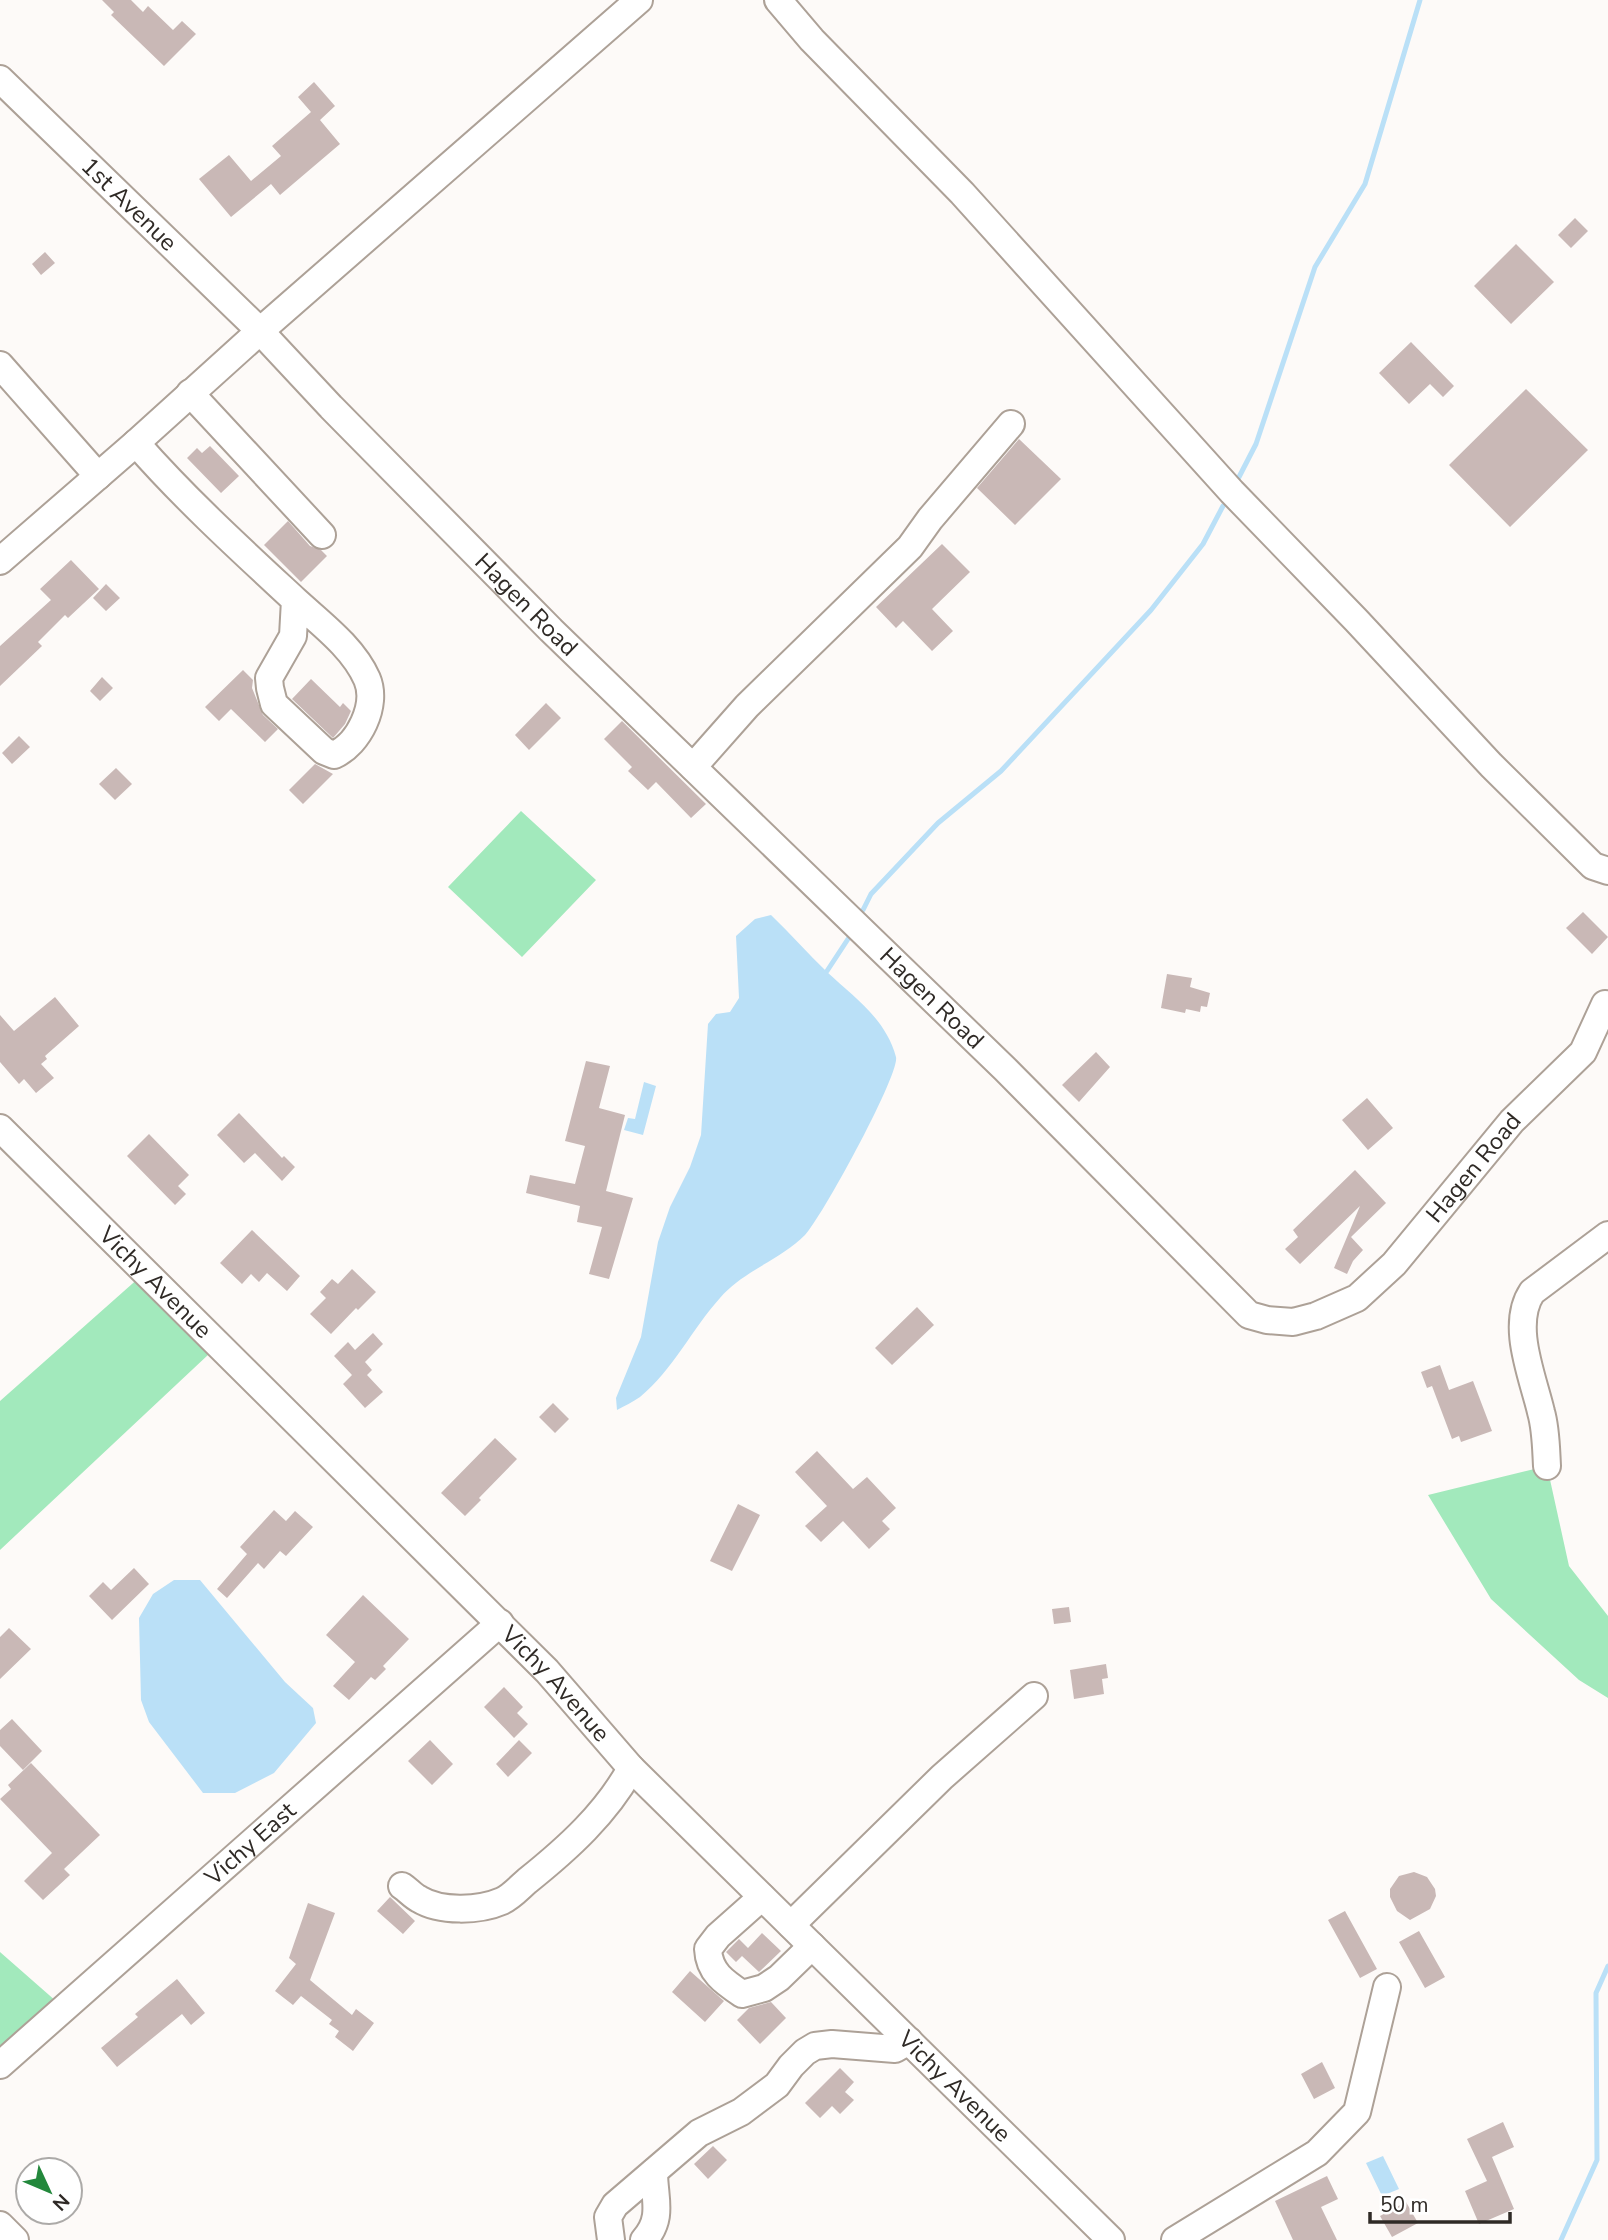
<svg xmlns="http://www.w3.org/2000/svg" width="1608" height="2240" font-family="'Nunito Sans',sans-serif">
<style>
.green{fill:#a2e9bc}
.water{fill:#bae0f7}
.lines{fill:none;stroke-linecap:round;stroke-linejoin:round}
.stream{stroke:#bae0f7;stroke-width:5}
.building{fill:#c9b8b6}
.minor-casing{stroke:#ada197;stroke-width:30}
.minor{stroke:#fff;stroke-width:26}
.labels{text-anchor:middle;dominant-baseline:central;stroke-width:5;stroke-linejoin:round;paint-order:stroke}
.street-label{font-size:24px;fill:#2f2a26;stroke:#fff}
</style>
<rect width="100%" height="100%" fill="#fdfaf8"/>
<path class="green" d="M 521,811 L 596,880 L 522,957 L 448,887 Z
M 141,1276 L 209,1354 L 0,1550 L 0,1401 Z
M 1547,1466 L 1569,1566 L 1608,1616 L 1608,1698 L 1579,1680 L 1491,1599 L 1428,1495 Z
M 0,1952 L 57,2002 L 0,2057 Z"/>
<path class="water" d="M 771,915 C 790,933 808,954 827,972 C 854,997 886,1019 896,1057 C 900,1074 821,1219 805,1235 C 780,1260 743,1271 720,1298 C 692,1329 673,1370 640,1397 C 633,1402 624,1406 617,1410 L 616,1398 L 641,1337 L 658,1242 L 670,1207 L 690,1167 L 701,1135 L 708,1024 L 716,1014 L 730,1012 L 739,998 L 736,936 L 755,919 Z
M 644,1082 L 656,1086 L 643,1135 L 624,1130 L 628,1118 L 635,1119 Z
M 174,1580 L 200,1580 L 285,1682 L 313,1708 L 316,1723 L 274,1773 L 235,1793 L 203,1793 L 149,1722 L 141,1700 L 139,1618 L 153,1594 Z
M 1383,2156 L 1399,2189 L 1382,2196 L 1366,2163 Z"/>
<g class="lines">
<path class="stream" d="M 1239,477 L 1256,444 L 1315,267 L 1365,184 L 1420,0
M 863,910 L 871,894 L 938,823 L 1001,771 L 1151,610 L 1203,544 L 1223,506
M 827,971 L 848,939
M 1561,2240 L 1597,2160 L 1596,1993 L 1608,1966"/>
</g>
<path class="building" d="M 102,0 L 131,0 L 143,12 L 148,6 L 173,30 L 182,21 L 196,34 L 164,66 L 111,15 L 114,12 Z
M 314,82 L 335,106 L 320,120 L 340,144 L 280,195 L 271,184 L 231,217 L 199,179 L 229,155 L 251,181 L 281,156 L 272,146 L 311,112 L 298,97 Z
M 1575,218 L 1588,231 L 1571,248 L 1558,235 Z
M 1516,244 L 1554,282 L 1511,324 L 1474,286 Z
M 45,252 L 55,263 L 41,275 L 32,264 Z
M 1411,342 L 1454,386 L 1443,397 L 1430,384 L 1409,404 L 1379,373 Z
M 1526,389 L 1588,450 L 1510,527 L 1449,465 Z
M 1019,439 L 1061,479 L 1015,525 L 977,488 Z
M 210,446 L 239,476 L 221,493 L 187,458 L 197,448 L 202,453 Z
M 288,521 L 310,546 L 321,550 L 327,556 L 301,582 L 264,545 Z
M 942,544 L 970,572 L 932,609 L 953,631 L 932,651 L 903,621 L 896,628 L 876,607 Z
M 71,560 L 99,589 L 68,618 L 65,615 L 38,642 L 42,646 L 0,686 L 0,646 L 51,600 L 40,589 Z
M 106,584 L 120,598 L 106,611 L 93,598 Z
M 243,670 L 253,680 L 252,688 L 263,715 L 278,729 L 265,742 L 231,709 L 219,721 L 205,707 Z
M 102,677 L 113,688 L 100,701 L 90,691 Z
M 311,679 L 340,707 L 343,703 L 351,711 L 345,724 L 333,738 L 292,699 Z
M 546,703 L 561,718 L 529,750 L 515,735 Z
M 622,721 L 706,804 L 691,818 L 656,782 L 648,790 L 628,771 L 632,767 L 604,739 Z
M 19,736 L 30,747 L 12,764 L 2,753 Z
M 315,764 L 333,774 L 303,804 L 289,790 Z
M 116,768 L 132,784 L 115,800 L 99,784 Z
M 1583,912 L 1608,937 L 1592,954 L 1566,928 Z
M 1167,974 L 1192,978 L 1190,987 L 1210,993 L 1207,1007 L 1201,1006 L 1200,1012 L 1186,1009 L 1185,1013 L 1161,1008 Z
M 55,997 L 79,1026 L 45,1056 L 47,1059 L 41,1064 L 54,1078 L 36,1093 L 24,1079 L 19,1084 L 0,1062 L 0,1015 L 14,1031 Z
M 1096,1052 L 1110,1067 L 1079,1102 L 1062,1085 Z
M 586,1061 L 610,1066 L 599,1108 L 625,1115 L 606,1191 L 633,1198 L 609,1279 L 589,1274 L 602,1227 L 577,1222 L 580,1206 L 526,1193 L 530,1175 L 575,1184 L 585,1146 L 565,1141 Z
M 1367,1098 L 1393,1128 L 1368,1150 L 1342,1120 Z
M 239,1113 L 282,1158 L 284,1156 L 295,1167 L 282,1181 L 255,1153 L 244,1163 L 217,1135 Z
M 149,1134 L 189,1175 L 178,1186 L 186,1194 L 175,1205 L 127,1156 Z
M 1355,1170 L 1386,1203 L 1351,1237 L 1363,1250 L 1353,1261 L 1347,1274 L 1334,1268 L 1360,1206 L 1300,1264 L 1285,1249 L 1298,1237 L 1293,1230 Z
M 252,1230 L 300,1276 L 287,1291 L 267,1273 L 259,1282 L 251,1274 L 242,1284 L 220,1263 Z
M 352,1269 L 376,1292 L 358,1310 L 356,1308 L 331,1334 L 310,1314 L 326,1298 L 320,1292 L 332,1279 L 338,1284 Z
M 917,1307 L 934,1325 L 892,1365 L 875,1348 Z
M 373,1333 L 383,1344 L 365,1362 L 372,1370 L 367,1375 L 383,1392 L 365,1408 L 343,1384 L 352,1375 L 334,1356 L 348,1342 L 355,1350 Z
M 1440,1365 L 1449,1390 L 1473,1381 L 1492,1431 L 1461,1442 L 1459,1436 L 1452,1439 L 1432,1386 L 1427,1388 L 1421,1372 Z
M 553,1403 L 569,1419 L 555,1433 L 539,1417 Z
M 495,1438 L 517,1459 L 479,1498 L 481,1500 L 465,1516 L 441,1493 Z
M 817,1451 L 853,1489 L 867,1477 L 896,1508 L 882,1521 L 890,1529 L 869,1549 L 843,1521 L 821,1542 L 805,1526 L 827,1506 L 795,1472 Z
M 738,1504 L 760,1515 L 732,1571 L 710,1561 Z
M 274,1510 L 286,1521 L 295,1511 L 313,1527 L 286,1556 L 280,1551 L 264,1569 L 258,1563 L 227,1598 L 217,1589 L 247,1554 L 240,1547 Z
M 134,1568 L 149,1584 L 112,1620 L 89,1596 L 103,1582 L 111,1590 Z
M 363,1595 L 409,1639 L 383,1666 L 386,1669 L 375,1680 L 371,1677 L 349,1700 L 333,1686 L 355,1662 L 326,1635 Z
M 1069,1607 L 1071,1622 L 1054,1624 L 1052,1609 Z
M 9,1628 L 31,1649 L 0,1679 L 0,1637 Z
M 1106,1664 L 1108,1678 L 1102,1679 L 1104,1694 L 1074,1699 L 1070,1670 Z
M 504,1687 L 523,1707 L 517,1713 L 528,1724 L 514,1738 L 484,1707 Z
M 12,1719 L 42,1751 L 23,1770 L 0,1746 L 0,1730 Z
M 430,1740 L 453,1764 L 432,1785 L 408,1761 Z
M 519,1740 L 532,1753 L 508,1777 L 496,1764 Z
M 31,1763 L 100,1835 L 64,1869 L 70,1875 L 43,1900 L 24,1881 L 52,1853 L 0,1799 L 11,1789 L 8,1785 Z
M 1414,1872 L 1427,1877 L 1435,1889 L 1436,1896 L 1430,1909 L 1410,1920 L 1397,1911 L 1390,1897 L 1390,1889 L 1399,1876 Z
M 390,1897 L 415,1921 L 403,1934 L 377,1911 Z
M 308,1903 L 335,1913 L 310,1980 L 352,2015 L 356,2009 L 374,2023 L 353,2051 L 335,2037 L 339,2031 L 329,2024 L 332,2020 L 301,1996 L 293,2005 L 275,1991 L 296,1964 L 289,1958 Z
M 1345,1911 L 1377,1969 L 1360,1978 L 1328,1920 Z
M 1419,1931 L 1445,1977 L 1425,1988 L 1399,1942 Z
M 762,1933 L 781,1951 L 759,1972 L 742,1956 L 736,1962 L 726,1952 L 739,1939 L 748,1948 Z
M 690,1971 L 724,2001 L 705,2022 L 672,1992 Z
M 177,1979 L 205,2013 L 191,2025 L 182,2014 L 117,2067 L 101,2048 L 138,2017 L 135,2014 Z
M 771,2002 L 786,2018 L 760,2044 L 737,2020 L 749,2008 Z
M 1322,2062 L 1335,2088 L 1314,2099 L 1301,2074 Z
M 840,2068 L 854,2082 L 845,2092 L 854,2100 L 840,2114 L 832,2106 L 820,2118 L 805,2103 Z
M 1503,2122 L 1514,2147 L 1492,2157 L 1514,2209 L 1479,2224 L 1465,2191 L 1487,2181 L 1467,2139 Z
M 713,2146 L 727,2160 L 708,2179 L 694,2164 Z
M 1327,2176 L 1338,2199 L 1321,2207 L 1337,2240 L 1293,2240 L 1275,2201 Z
M 1406,2202 L 1418,2223 L 1392,2237 L 1380,2216 Z"/>
<g class="lines">
<g class="minor-casing">
<g id="minor">
<path d="M 778,0 L 812,40 L 962,193 L 1232,492 L 1356,620 L 1491,765 L 1593,866 L 1608,871"/>
<path id="s1" d="M 0,79 L 260,331 L 331,407 L 551,630 L 1005,1069 L 1249,1315 L 1267,1320 L 1293,1322 L 1316,1316 L 1357,1298 L 1394,1264 L 1512,1121 L 1583,1052 L 1605,1004"/>
<path d="M 0,365 L 98,476"/>
<path d="M 190,393 L 322,535"/>
<path d="M 136,443 C 185,499 241,550 295,600 C 320,623 353,647 367,679 C 378,705 359,744 334,755 L 324,751 L 274,704 L 270,688 L 269,678 L 293,636 L 295,600"/>
<path d="M 0,561 L 136,443 L 260,331 L 639,0"/>
<path d="M 693,767 L 747,706 L 910,547 L 930,519 L 1011,424"/>
<path id="s2" d="M 0,1128 L 547,1671 L 631,1768 L 1111,2240"/>
<path d="M 1547,1466 C 1546,1448 1546,1429 1541,1412 C 1533,1377 1510,1325 1532,1292 L 1608,1235"/>
<path d="M 402,1886 C 408,1890 413,1896 419,1899 C 440,1912 479,1911 502,1901 C 511,1897 519,1888 527,1881 C 567,1849 607,1813 631,1768"/>
<path d="M 762,1897 L 718,1936 L 708,1949 C 709,1972 724,1982 742,1994 L 764,1988 L 779,1978 L 812,1946"/>
<path d="M 791,1925 L 942,1777 L 1034,1696"/>
<path id="s3" d="M 0,2065 L 500,1623"/>
<path d="M 0,2225 L 15,2240"/>
<path d="M 611,2240 L 608,2217 L 615,2205 L 699,2133 L 741,2112 L 777,2085 L 791,2066 L 805,2052 L 815,2046 L 832,2044 L 895,2049 L 909,2041"/>
<path d="M 644,2240 C 664,2218 654,2198 654,2172"/>
<path d="M 1175,2240 L 1317,2153 L 1357,2112 L 1387,1987"/>
</g>
</g>
<use href="#minor" class="minor"/>
</g>
<g class="labels">
<g class="street-label">
<text stroke="none"><textPath href="#s1" startOffset="180">1st Avenue</textPath></text>
<text stroke="none"><textPath href="#s1" startOffset="744">Hagen Road</textPath></text>
<text stroke="none"><textPath href="#s1" startOffset="1309">Hagen Road</textPath></text>
<text stroke="none"><textPath href="#s1" startOffset="2046">Hagen Road</textPath></text>
<text stroke="none"><textPath href="#s2" startOffset="219">Vichy Avenue</textPath></text>
<text stroke="none"><textPath href="#s2" startOffset="786">Vichy Avenue</textPath></text>
<text stroke="none"><textPath href="#s3" startOffset="334">Vichy East</textPath></text>
<text stroke="none"><textPath href="#s2" startOffset="1353">Vichy Avenue</textPath></text>
</g>
</g>
<g transform="translate(49 2191) rotate(134)"><circle r="33" fill="#ffffff" stroke="#acaaa8" stroke-width="2"/>
<path d="M0-5L12 26L0 18L-12 26Z" fill="#23883c"/>
<text y="-10" font-size="19" font-weight="bold" text-anchor="middle" fill="#2f2a26">N</text>
</g>
<path d="M1370 2212v10h140v-10" fill="none" stroke="#2f2a26" stroke-width="3.5"/>
<text x="1380" y="2212" font-size="21" fill="#2f2a26" stroke="#ffffff" stroke-width="5" paint-order="stroke">50 m</text>
</svg>
